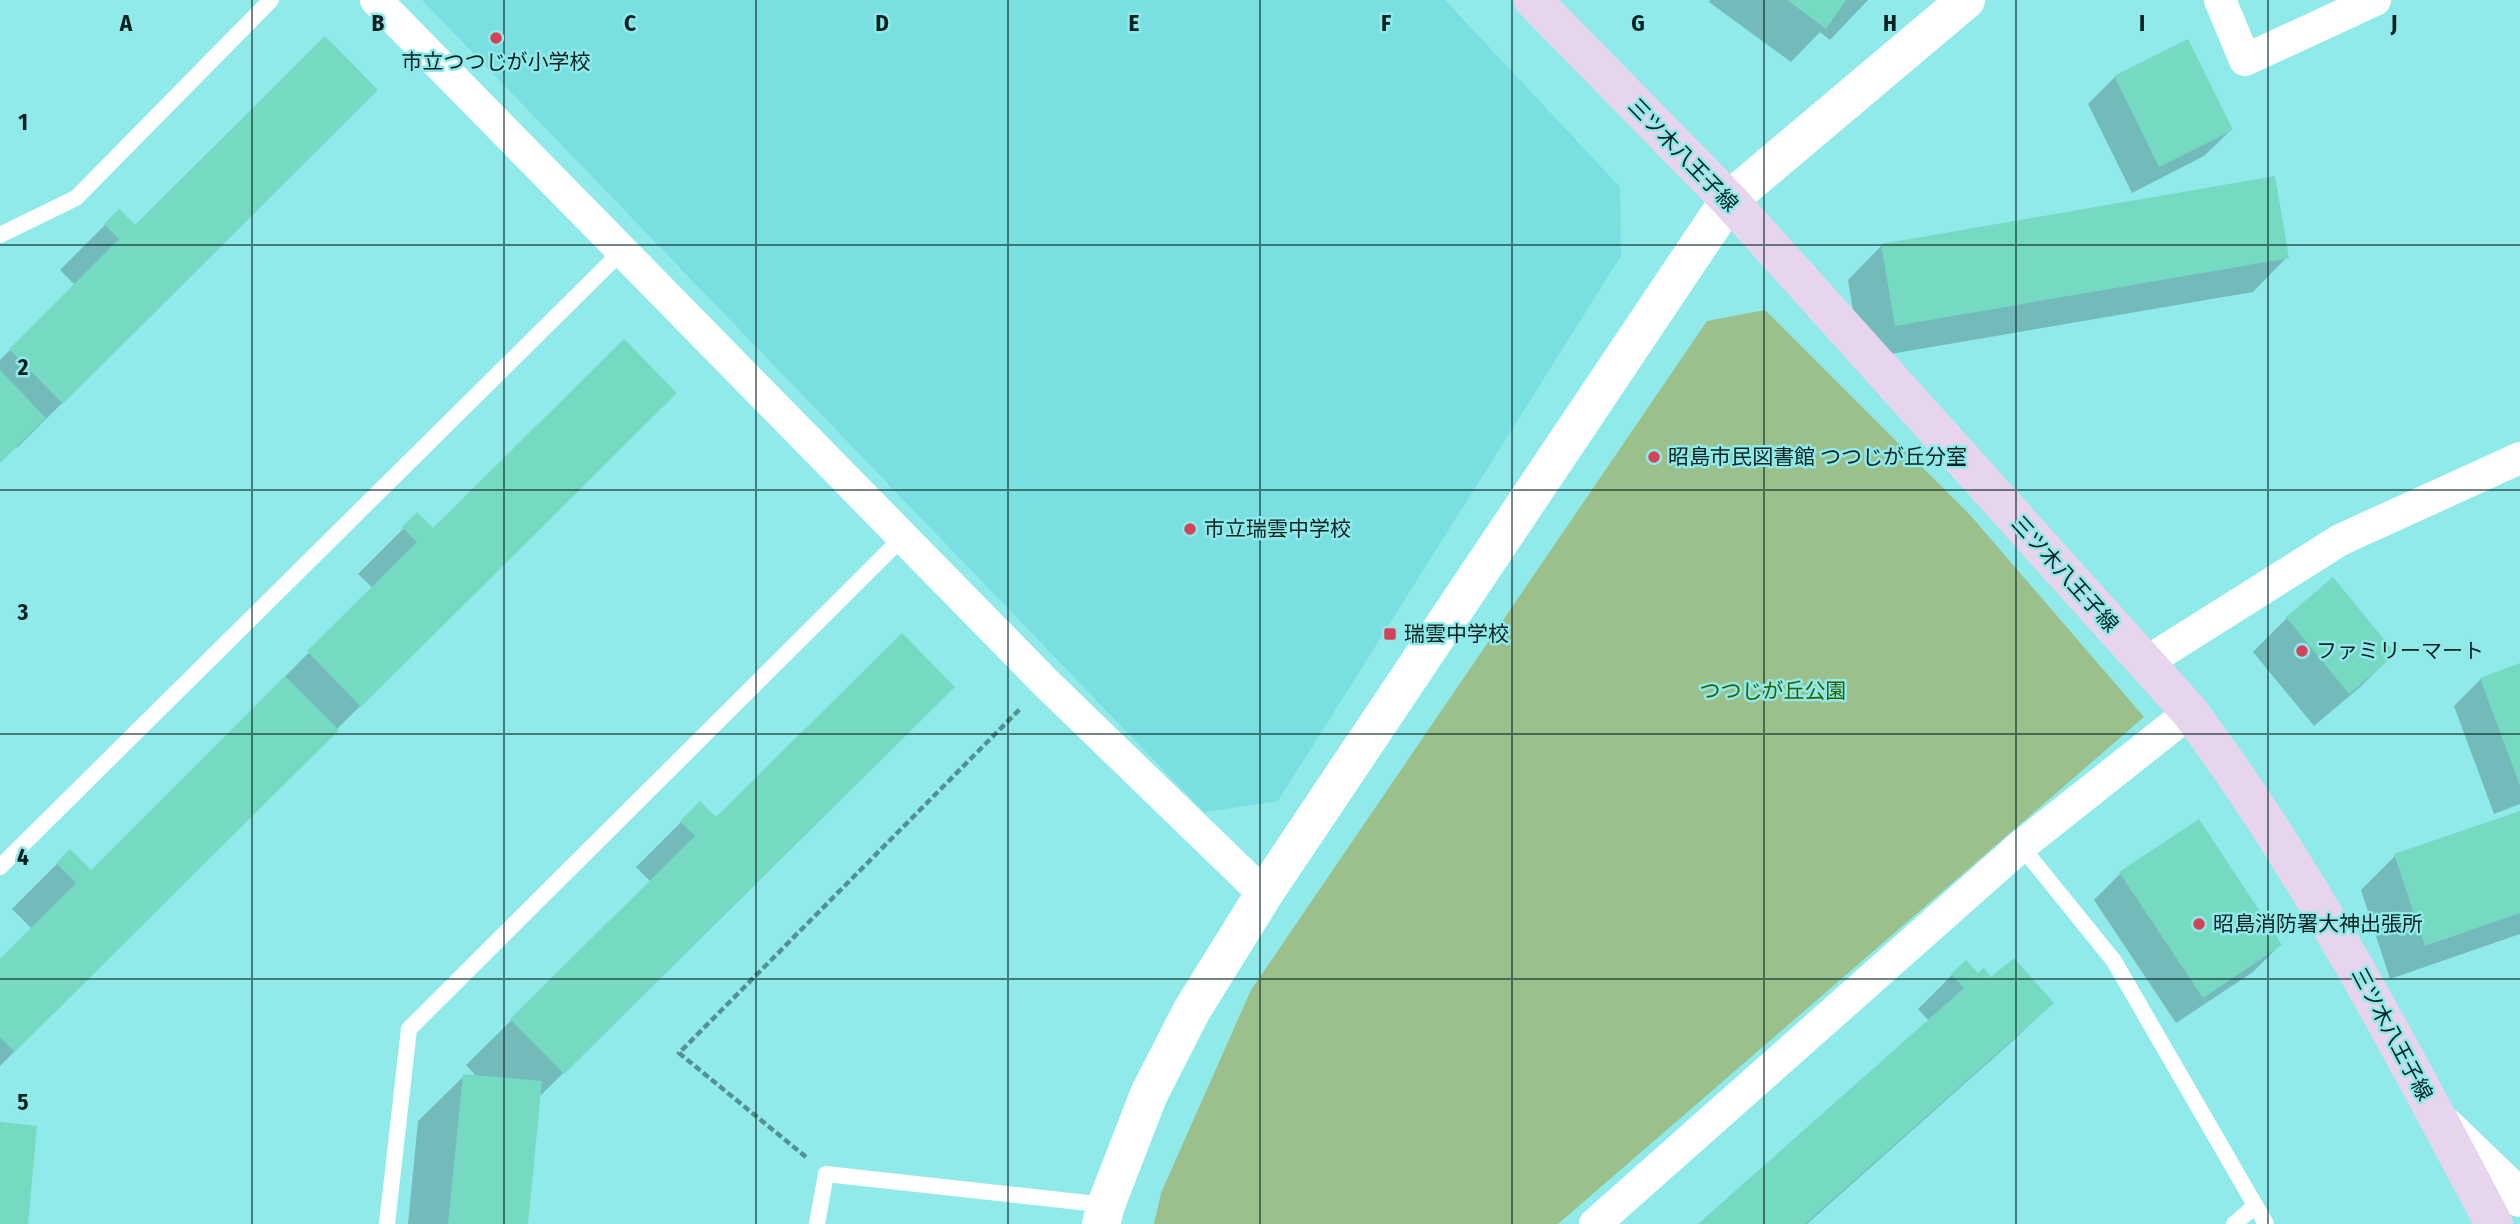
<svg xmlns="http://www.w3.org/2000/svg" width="2520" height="1224" font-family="'Fira Sans Condensed','Noto Sans JP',sans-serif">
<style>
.built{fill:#7adfe0}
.green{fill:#9bc08c}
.shadow{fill:#0003}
.building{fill:#76d9c2}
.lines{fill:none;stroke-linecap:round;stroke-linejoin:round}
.path{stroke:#539292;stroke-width:4.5;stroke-dasharray:7 3.5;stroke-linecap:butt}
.service{stroke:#fff;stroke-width:16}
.minor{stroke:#fff;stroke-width:32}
.tertiary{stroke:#fff;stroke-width:38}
.secondary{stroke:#e7d5ed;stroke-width:38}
.grid{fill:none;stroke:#042122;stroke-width:2;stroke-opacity:0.55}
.poi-dot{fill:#d44358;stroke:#90eaea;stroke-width:2.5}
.labels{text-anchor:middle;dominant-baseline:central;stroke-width:5;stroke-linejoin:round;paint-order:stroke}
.poi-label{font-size:21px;fill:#042122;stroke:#90eaea;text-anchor:start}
.street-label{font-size:21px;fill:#042122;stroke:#90eaea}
.park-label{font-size:21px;fill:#2b6002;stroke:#90eaea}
.grid-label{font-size:23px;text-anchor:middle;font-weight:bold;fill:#042122;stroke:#90eaea;stroke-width:5;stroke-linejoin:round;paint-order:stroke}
</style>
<rect width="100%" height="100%" fill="#90eaea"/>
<path class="built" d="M 422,0 L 1445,0 L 1620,187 L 1621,256 L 1278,801 L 1204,812 Z"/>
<path class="green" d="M 1765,310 L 1971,516 L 2144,717 L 1558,1224 L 1154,1224 L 1161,1193 L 1251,990 L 1707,321 Z"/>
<path class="shadow" d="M 1710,0 L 1868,0 L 1830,40 L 1820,32 L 1791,62 L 1709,2 Z
M 2115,77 L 2231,130 L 2204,156 L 2132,193 L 2088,104 Z
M 376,90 L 17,448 L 16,446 L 0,462 L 0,360 L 75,285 L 60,270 L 119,211 L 135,227 Z
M 1882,245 L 2287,257 L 2253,292 L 1861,359 L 1848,280 Z
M 675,393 L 336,730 L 0,1066 L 0,961 L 32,929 L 12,909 L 70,851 L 91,872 L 373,588 L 358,574 L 417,515 L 433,530 Z
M 2333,580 L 2394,654 L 2359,688 L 2314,726 L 2253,652 L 2287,618 Z
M 2520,665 L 2520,804 L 2494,814 L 2454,706 L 2481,679 Z
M 953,687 L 539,1097 L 526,1224 L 408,1224 L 418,1121 L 464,1076 L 477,1077 L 466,1065 L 651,882 L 636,867 L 700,803 L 716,819 Z
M 2520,813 L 2520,934 L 2390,979 L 2361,890 L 2395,856 Z
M 2120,874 L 2280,945 L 2253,972 L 2176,1023 L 2094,900 Z
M 1952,975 L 1978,976 L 2052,1003 L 2017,1037 L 1807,1224 L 1700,1224 L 1929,1021 L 1918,1009 Z"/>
<path class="building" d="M 1787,0 L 1846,0 L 1826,29 Z
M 325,36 L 378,90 L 63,404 L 9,349 L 119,239 L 104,224 L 119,209 L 135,225 Z
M 2188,39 L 2233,130 L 2159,167 L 2114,76 Z
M 2275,176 L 2289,258 L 1895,326 L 1881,244 Z
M 624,339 L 677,393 L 361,707 L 307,651 L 417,542 L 402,527 L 417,512 L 433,528 Z
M 0,370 L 46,418 L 0,463 Z
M 2333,577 L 2396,654 L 2349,694 L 2286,617 Z
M 902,633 L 955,687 L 564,1074 L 510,1019 L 695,836 L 680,821 L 700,801 L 716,817 Z
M 2520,663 L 2520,786 L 2480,678 Z
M 285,676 L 339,730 L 15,1052 L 0,1037 L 0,959 L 76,883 L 56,863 L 70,849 L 91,870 Z
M 2520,811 L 2520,913 L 2425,946 L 2394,854 Z
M 2199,819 L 2282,945 L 2203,998 L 2119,872 Z
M 2014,958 L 2054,1003 L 1805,1224 L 1698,1224 L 1964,988 L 1951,974 L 1966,960 L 1978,973 L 1984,968 L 1991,977 Z
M 463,1074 L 542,1081 L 528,1224 L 448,1224 Z
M 0,1122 L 37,1126 L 28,1224 L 0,1224 Z"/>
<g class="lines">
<path class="path" d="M 806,1157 L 679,1053 L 1020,709"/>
<path class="service" d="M 0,235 L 76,198 L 271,0
M 2021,846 L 2114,961 L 2266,1224
M 0,867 L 622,251
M 387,1224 L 409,1029 L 903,537
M 817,1224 L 826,1174 L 1106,1205
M 2234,1224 L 2255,1206"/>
<path class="minor" d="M 376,0 L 1046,683 L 1264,894
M 2220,0 L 2245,60 L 2375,0
M 2145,663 L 2340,540 L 2520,458
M 1595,1224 L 2021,846 L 2190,712"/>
<path class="tertiary" d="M 2446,1127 L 2520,1198
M 1101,1224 L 1106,1205 L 1149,1094 L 1192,1010 L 1264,894 L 1729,200 L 1966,0"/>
<path class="secondary" d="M 1533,0 L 1729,200 L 2190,712 C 2309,872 2401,1048 2494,1224"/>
</g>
<path class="grid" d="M 252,0 L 252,1224M 504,0 L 504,1224M 756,0 L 756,1224M 1008,0 L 1008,1224M 1260,0 L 1260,1224M 1512,0 L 1512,1224M 1764,0 L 1764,1224M 2016,0 L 2016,1224M 2268,0 L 2268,1224M 0,245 L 2520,245M 0,490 L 2520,490M 0,734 L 2520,734M 0,979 L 2520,979"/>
<g class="poi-dot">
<circle cx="496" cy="38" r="7"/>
<circle cx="1654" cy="457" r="7"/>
<circle cx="1190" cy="529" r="7"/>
<rect x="1383" y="627" width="14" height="14" rx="3.5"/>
<circle cx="2302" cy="651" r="7"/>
<circle cx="2199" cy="924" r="7"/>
</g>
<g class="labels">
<g class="poi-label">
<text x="496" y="62" text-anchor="middle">市立つつじが小学校</text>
<text x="1668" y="457">昭島市民図書館 つつじが丘分室</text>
<text x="1204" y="529">市立瑞雲中学校</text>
<text x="1404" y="634">瑞雲中学校</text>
<text x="2316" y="651">ファミリーマート</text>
<text x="2213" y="924">昭島消防署大神出張所</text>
</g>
<g class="street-label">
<text transform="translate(1683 155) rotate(46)">三ツ木八王子線</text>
<text transform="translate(2065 574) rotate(48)">三ツ木八王子線</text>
<text transform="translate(2392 1034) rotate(62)">三ツ木八王子線</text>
</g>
<g class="park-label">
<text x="1773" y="691">つつじが丘公園</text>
</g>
</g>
<g class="grid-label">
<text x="126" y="31">A</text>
<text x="378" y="31">B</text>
<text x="630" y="31">C</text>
<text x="882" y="31">D</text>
<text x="1134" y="31">E</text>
<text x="1386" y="31">F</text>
<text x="1638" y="31">G</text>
<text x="1890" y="31">H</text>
<text x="2142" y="31">I</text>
<text x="2394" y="31">J</text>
<text x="23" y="130">1</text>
<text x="23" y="375">2</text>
<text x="23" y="620">3</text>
<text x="23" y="865">4</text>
<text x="23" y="1110">5</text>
</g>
</svg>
